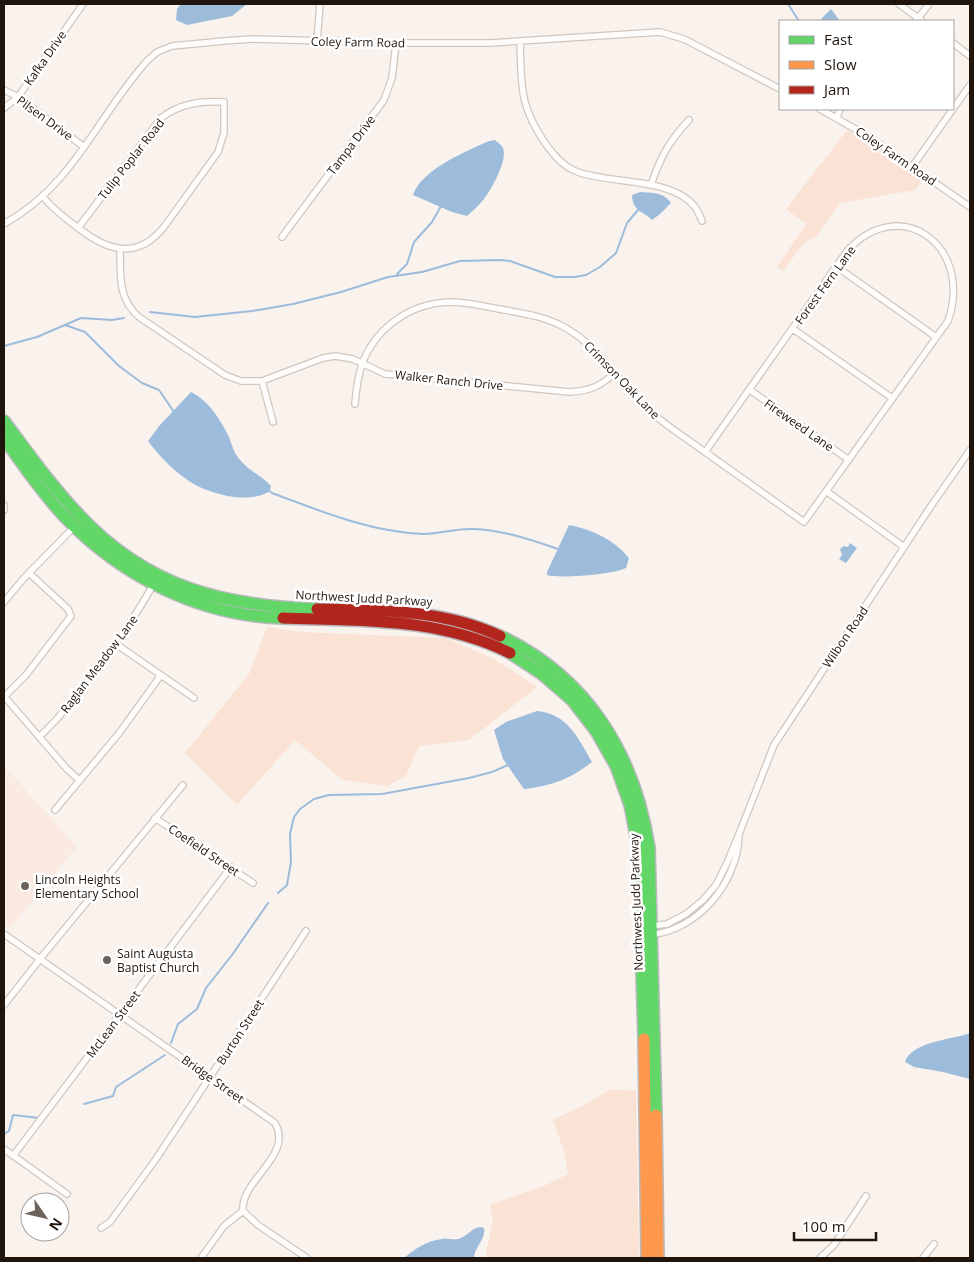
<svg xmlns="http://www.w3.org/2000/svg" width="974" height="1262" font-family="'Open Sans',sans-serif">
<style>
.built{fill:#faeadf}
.green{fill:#fae3d4}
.water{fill:#9dbcdc}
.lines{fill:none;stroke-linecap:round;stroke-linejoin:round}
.stream{stroke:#9dbcdc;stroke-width:2}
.street-casing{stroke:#cfc7c0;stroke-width:8}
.fast-casing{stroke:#b8b9bd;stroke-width:14}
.slow-casing{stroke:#b8b9bd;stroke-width:14}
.jam-casing{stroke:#b8b9bd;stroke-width:14}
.street{stroke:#fefdfc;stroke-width:5.5}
.fast{stroke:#63d668;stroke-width:11}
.slow{stroke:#ff974d;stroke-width:11}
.jam{stroke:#b3261e;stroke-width:11}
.poi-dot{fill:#6c625b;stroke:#fff;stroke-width:2}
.labels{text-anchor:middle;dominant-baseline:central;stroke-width:5;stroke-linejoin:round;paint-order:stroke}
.street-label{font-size:12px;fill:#20150d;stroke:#fff}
.poi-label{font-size:12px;fill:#20150d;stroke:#fff;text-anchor:start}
</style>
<rect width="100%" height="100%" fill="#f9f2ed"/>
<path class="built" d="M 4,766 L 77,847 L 10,928 L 4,924 Z"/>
<path class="green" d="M 847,130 L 866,140 L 924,179 L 915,190 L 840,203 L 817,236 L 803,244 L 783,271 L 777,267 L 806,224 L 786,209 Z
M 267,627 L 300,632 L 445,638 L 494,659 L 537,687 L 469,740 L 419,746 L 406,776 L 387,786 L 343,780 L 295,740 L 237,805 L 185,753 L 249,674 Z
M 611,1089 L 636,1091 L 639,1258 L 485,1258 L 493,1221 L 490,1205 L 546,1185 L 568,1174 L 565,1154 L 553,1120 L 586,1104 Z"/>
<path class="water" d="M 181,4 L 247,4 L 232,16 L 187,25 L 176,20 L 177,9 Z
M 831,9 L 840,21 L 819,21 Z
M 489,141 L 495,140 C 498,143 502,145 503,148 C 508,160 491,190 484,199 C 479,205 473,211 467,216 L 452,212 L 413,195 C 421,170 466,151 489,141 Z
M 640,192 C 652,193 664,192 671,203 L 660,214 L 652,220 C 642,210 633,212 632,195 Z
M 191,392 C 208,400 221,420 229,437 C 232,445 234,454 241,461 C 249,471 262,476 271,486 L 270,491 C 250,505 208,494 189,481 C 174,471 159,456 148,441 L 160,425 Z
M 569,525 C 593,530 613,539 629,558 L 626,568 C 614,574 561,579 547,575 L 547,572 Z
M 850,543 L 857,548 L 846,563 L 839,559 L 842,555 L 840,549 L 844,546 L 848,547 Z
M 537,711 C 568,714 578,738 592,762 C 570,779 552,786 524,789 L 503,759 L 494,730 L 506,722 Z
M 970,1033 L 970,1079 L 943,1072 L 914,1067 L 905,1062 C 912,1041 952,1040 970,1033 Z
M 481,1227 L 484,1228 C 486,1240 474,1247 474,1258 L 404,1258 C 415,1249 426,1241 442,1239 C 448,1238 455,1241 461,1238 C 469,1234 472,1228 481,1227 Z"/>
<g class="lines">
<path class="stream" d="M 788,4 L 799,21
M 397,274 L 407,264 L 414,242 L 432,222 L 441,206
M 150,312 L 195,317 L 252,311 L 293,304 L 341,292 L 388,277 L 422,272 L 460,261 L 500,260 L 510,261 L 555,277 L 575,277 L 586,275 L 600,267 L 616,253 L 627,223 L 638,210
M 65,325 L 85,332 L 119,366 L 142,383 L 159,390 L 174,412
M 4,346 L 37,337 L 81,318 L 112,320 L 124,318
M 268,490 L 272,493 C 320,511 371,532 423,534 C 439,534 453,529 469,529 C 500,529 529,539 558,549
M 278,893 L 287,885 L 291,862 L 290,834 L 294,817 L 300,809 L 314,799 L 329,795 L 382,794 L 469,778 L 492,772 L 508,765
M 171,1043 L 178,1024 L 197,1009 L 206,988 L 232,955 L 268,903
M 84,1104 L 113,1096 L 116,1087 L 165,1055
M 4,1134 L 9,1131 L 13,1115 L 39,1118"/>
<g class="street-casing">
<path id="street" d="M 899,4 L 922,21
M 916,21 L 929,4
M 317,41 L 320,4
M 520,42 C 521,62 520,83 525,102 C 531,124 552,160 573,170 C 606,185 671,176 695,207 C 698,211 700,216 702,221
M 953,43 L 970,56
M 4,90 L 18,97 L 84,147
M 4,108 L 18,97 L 83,4
M 820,109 L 871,138 L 970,207
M 837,117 L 840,109
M 912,167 L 970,85
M 651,185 C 660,158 669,141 689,120
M 43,197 C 54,210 67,220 81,230 C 110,252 138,259 164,227 L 218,152 L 224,133 L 224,102 C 200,101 181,103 161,118 L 78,228
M 4,224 C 75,184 96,118 147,61 L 157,52 L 172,46 L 224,41 L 252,39 L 396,43 L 490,43 L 660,32 L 684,39 L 780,89
M 282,237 L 384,100 L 392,78 L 396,43
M 120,250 C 121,275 117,298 139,317 L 225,375 L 241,381 L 262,381 L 323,358 L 335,356 L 353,359 L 385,374 L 569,392 C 590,391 599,387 615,373
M 837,267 L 936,337
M 793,329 L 892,398
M 262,381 L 273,422
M 750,390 L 849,460
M 355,404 C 356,391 358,377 362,364 C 376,327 411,303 450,302 C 466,302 483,306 499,309 C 521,313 544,316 564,327 C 599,346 619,382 647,409 C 665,425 686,438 705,452 C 738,475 771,499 804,522 L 948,321 C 974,247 901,192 847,251 L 705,452
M 826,491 L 904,547
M 4,505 L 4,510
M 4,602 L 24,578 L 76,525
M 116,644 L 194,698
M 4,696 L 66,768 L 79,780
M 4,697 L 26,675 L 71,616 L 68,609 L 29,573
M 39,737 C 62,716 81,691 99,666 C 119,640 137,614 153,585
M 55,810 L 120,732 L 161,675
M 155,818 L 253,883
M 651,926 L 667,924 L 686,914 L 703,900 L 716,885 L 727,863 L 739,834 L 774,745 L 931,506 L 970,450
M 4,934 L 275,1123 C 294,1156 240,1180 243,1211 L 258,1225 L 307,1258
M 649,935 C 697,931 737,884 739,836
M 4,1005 L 44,954 L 183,785
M 4,1149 L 67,1194
M 13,1156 L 231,867
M 101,1228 L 110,1222 L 156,1159 L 306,931
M 201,1258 L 224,1226 L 243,1211
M 820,1258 L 834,1245 L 866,1196
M 923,1258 L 934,1244"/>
</g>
<g class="fast-casing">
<path id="fast" d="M 4,421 C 28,453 52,487 80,516 C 147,587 222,606 317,609
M 4,438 C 23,465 42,492 64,516 C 121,576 200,616 283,618
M 500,636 C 587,677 634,753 649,847 L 656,1115
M 510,653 L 542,674 L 572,700 L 596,731 L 616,766 L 630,805 L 638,846 L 644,1039"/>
</g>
<g class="slow-casing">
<path id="slow" d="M 644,1039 L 647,1258
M 656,1115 L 658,1258"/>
</g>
<g class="jam-casing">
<path id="jam" d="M 317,609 C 379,610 442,609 500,636
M 283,618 C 362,621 437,617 510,653"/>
</g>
<use href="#street" class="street"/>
<use href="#fast" class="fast"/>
<use href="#slow" class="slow"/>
<use href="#jam" class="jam"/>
</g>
<g class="poi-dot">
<circle cx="25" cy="886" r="5"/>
<circle cx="107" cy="960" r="5"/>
</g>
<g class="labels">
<g class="street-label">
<text transform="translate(358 42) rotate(1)">Coley Farm Road</text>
<text transform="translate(45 58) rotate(-55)">Kafka Drive</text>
<text transform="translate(45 118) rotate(36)">Pilsen Drive</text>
<text transform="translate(351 145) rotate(-53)">Tampa Drive</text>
<text transform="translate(896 156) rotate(34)">Coley Farm Road</text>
<text transform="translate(131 159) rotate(-52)">Tulip Poplar Road</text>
<text transform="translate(825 285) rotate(-54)">Forest Fern Lane</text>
<text transform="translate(449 380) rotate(6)">Walker Ranch Drive</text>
<text transform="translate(622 380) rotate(46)">Crimson Oak Lane</text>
<text transform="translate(799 425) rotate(35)">Fireweed Lane</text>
<text transform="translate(364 598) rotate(3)">Northwest Judd Parkway</text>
<text transform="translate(845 637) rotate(-56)">Wilbon Road</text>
<text transform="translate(99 664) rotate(-53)">Raglan Meadow Lane</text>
<text transform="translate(204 850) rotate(34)">Coefield Street</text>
<text transform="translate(636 902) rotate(-92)">Northwest Judd Parkway</text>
<text transform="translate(113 1024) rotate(-53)">McLean Street</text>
<text transform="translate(240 1032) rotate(-57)">Burton Street</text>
<text transform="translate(213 1079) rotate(35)">Bridge Street</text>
</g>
<g class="poi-label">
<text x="35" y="879">Lincoln Heights<tspan x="35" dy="14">Elementary School</tspan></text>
<text x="117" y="953">Saint Augusta<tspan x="117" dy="14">Baptist Church</tspan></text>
</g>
</g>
<rect width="974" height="1262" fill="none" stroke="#20150d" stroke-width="10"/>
<rect x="779" y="20" width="175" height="90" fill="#ffffff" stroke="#a6a19e"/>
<rect x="789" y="36" width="25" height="8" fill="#63d668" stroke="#a6a19e"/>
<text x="824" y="45" font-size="15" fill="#20150d">Fast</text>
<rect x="789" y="61" width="25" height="8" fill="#ff974d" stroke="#a6a19e"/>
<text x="824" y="70" font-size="15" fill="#20150d">Slow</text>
<rect x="789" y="86" width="25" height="8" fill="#b3261e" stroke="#a6a19e"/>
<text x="824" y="95" font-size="15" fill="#20150d">Jam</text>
<g transform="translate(45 1217) rotate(124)"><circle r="24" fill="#ffffff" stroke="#a6a19e"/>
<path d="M0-4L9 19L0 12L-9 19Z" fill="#6c625b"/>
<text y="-8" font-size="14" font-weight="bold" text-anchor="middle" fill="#20150d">N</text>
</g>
<path d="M794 1232v8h82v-8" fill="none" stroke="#20150d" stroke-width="2.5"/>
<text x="802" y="1232" font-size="15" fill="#20150d" stroke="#ffffff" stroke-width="4" paint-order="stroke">100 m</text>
</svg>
